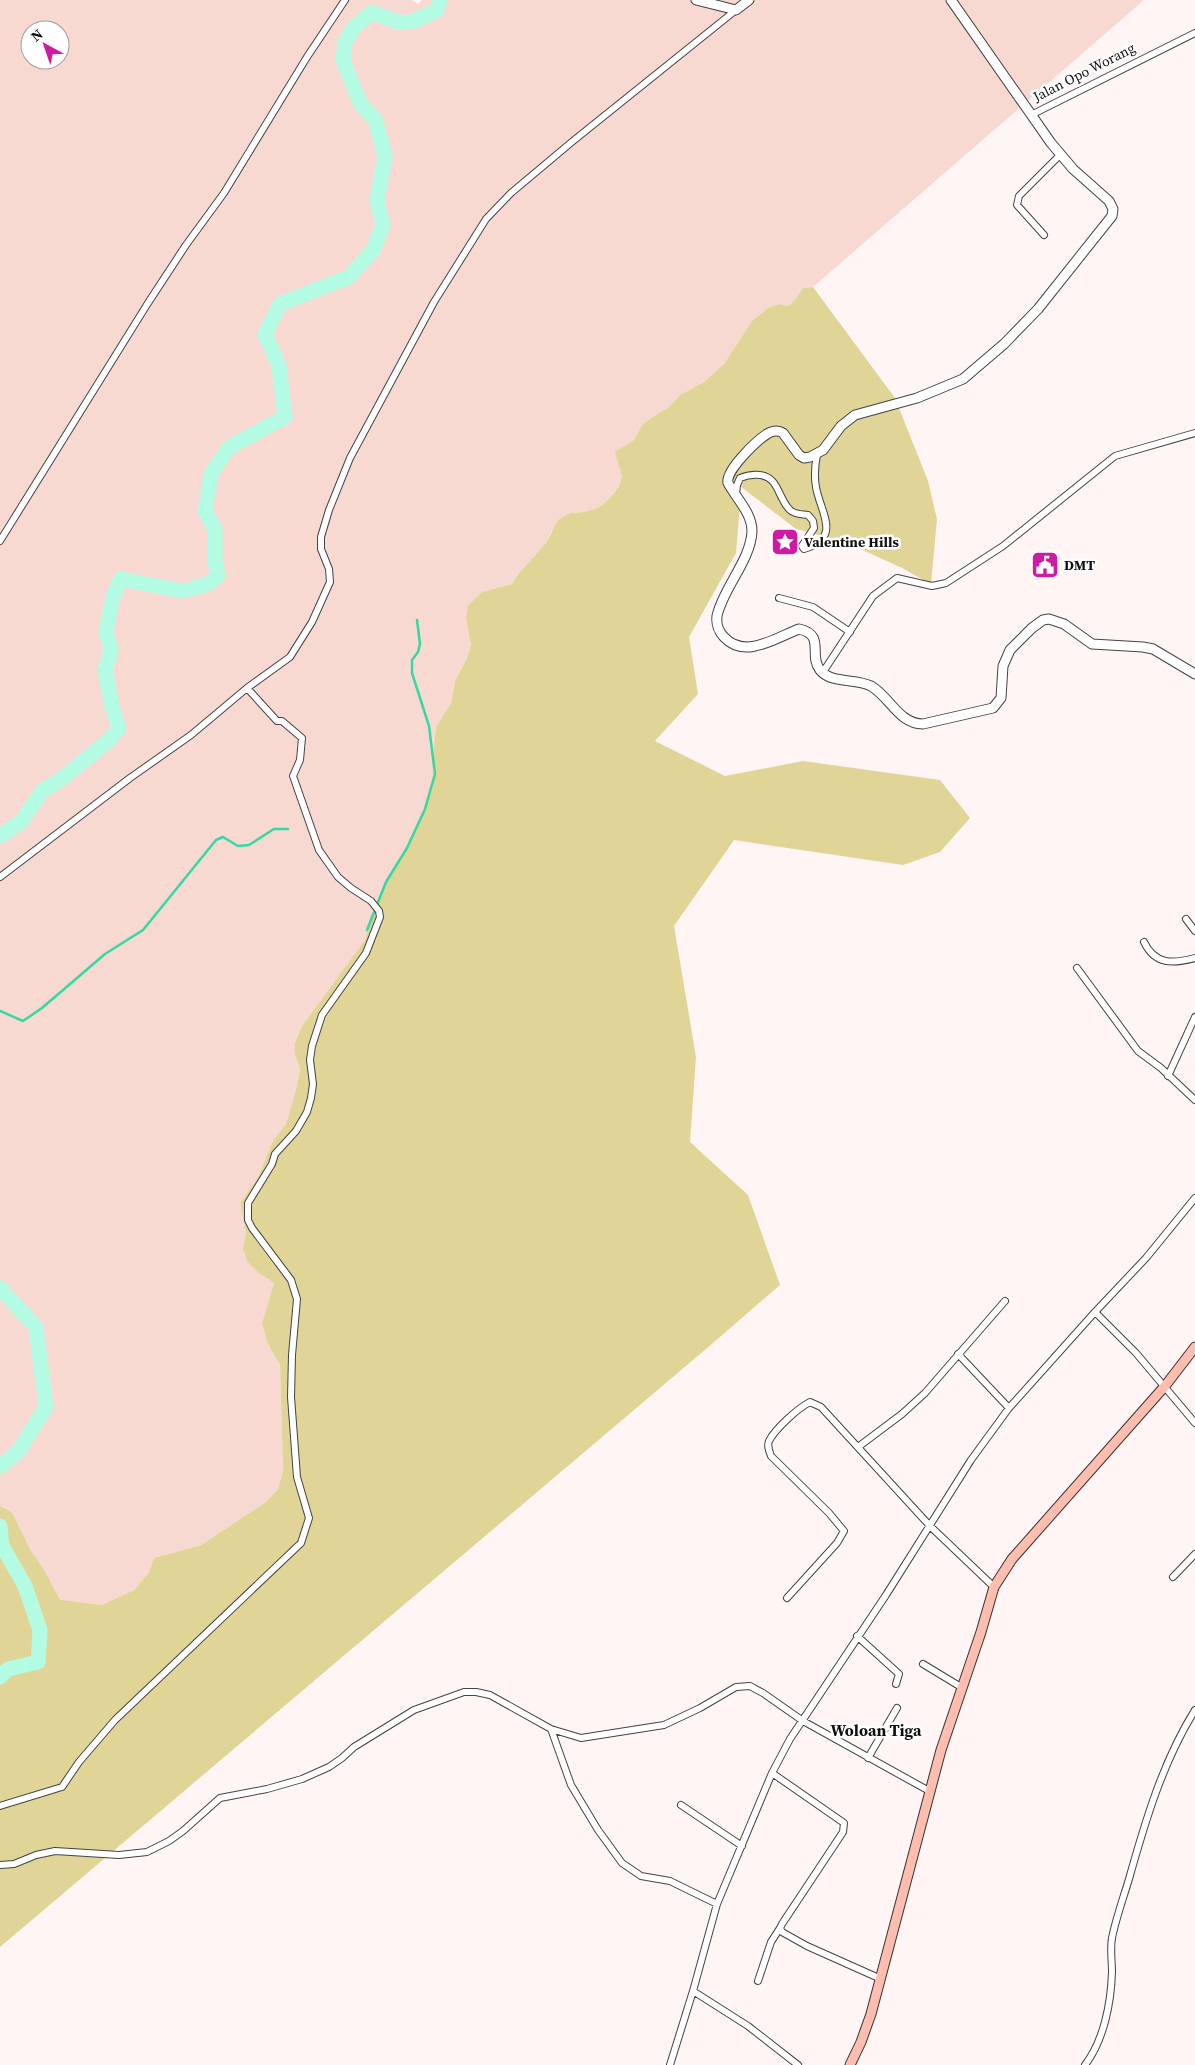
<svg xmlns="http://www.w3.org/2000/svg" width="1195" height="2065" font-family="'Source Serif 4',serif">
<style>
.farmland{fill:#f8d9d1;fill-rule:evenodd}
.forest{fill:#e0d497}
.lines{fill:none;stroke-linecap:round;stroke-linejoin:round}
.stream{stroke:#35d8a4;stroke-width:2.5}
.river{stroke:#b4fbe3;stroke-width:15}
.minor-casing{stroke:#434343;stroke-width:8}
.tertiary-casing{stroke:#434343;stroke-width:11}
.secondary-casing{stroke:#323232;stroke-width:11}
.minor{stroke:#fff;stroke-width:6}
.tertiary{stroke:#fff;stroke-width:9}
.secondary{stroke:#ffbdaf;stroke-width:9}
.labels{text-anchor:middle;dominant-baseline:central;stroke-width:5;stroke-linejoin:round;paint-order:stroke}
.street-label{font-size:14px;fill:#101010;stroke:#fff}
.poi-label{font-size:14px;font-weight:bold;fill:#101010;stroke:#fff;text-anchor:start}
.quarter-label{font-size:16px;font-weight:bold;fill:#101010;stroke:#fff}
</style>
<rect width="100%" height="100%" fill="#fff5f4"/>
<path class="farmland" d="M 0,0 L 412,0 L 418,4 L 422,0 L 1144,0 L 813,287 L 803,288 L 795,300 L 788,306 L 779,304 L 768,308 L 752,321 L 724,364 L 704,382 L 680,395 L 669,407 L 651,418 L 642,425 L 634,440 L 616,452 L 622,477 L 618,488 L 610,498 L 598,508 L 584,512 L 571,513 L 551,532 L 546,543 L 520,572 L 512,584 L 482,592 L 466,619 L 471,645 L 466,660 L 455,681 L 451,703 L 436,727 L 433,755 L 435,774 L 425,809 L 407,848 L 386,882 L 372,914 L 365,940 L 302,1026 L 295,1041 L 295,1054 L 300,1068 L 297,1086 L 286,1124 L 273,1141 L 258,1177 L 240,1203 L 246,1233 L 243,1248 L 260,1274 L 274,1283 L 262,1323 L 267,1342 L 280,1365 L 283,1471 L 278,1489 L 266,1502 L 201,1545 L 154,1558 L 149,1572 L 134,1590 L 102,1605 L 60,1601 L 43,1568 L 31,1551 L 12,1512 L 0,1506 ZM 30,30 L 60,30 L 60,60 L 30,60 Z"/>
<path class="forest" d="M 813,287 L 895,398 L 928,481 L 937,519 L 931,584 L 902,568 L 845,542 L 796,529 L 723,473 L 740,505 L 736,553 L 689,637 L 698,694 L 655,741 L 725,776 L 803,761 L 940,780 L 970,818 L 940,852 L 903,865 L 734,840 L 674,926 L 696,1057 L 690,1142 L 748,1195 L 780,1285 L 713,1343 L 0,1947 L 0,1506 L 12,1512 L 31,1551 L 43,1568 L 60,1600 L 102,1605 L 134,1590 L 149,1572 L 154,1558 L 201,1545 L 266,1502 L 278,1489 L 283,1471 L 280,1365 L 267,1342 L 262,1323 L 274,1283 L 260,1274 L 247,1261 L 243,1248 L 246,1233 L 240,1203 L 258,1177 L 273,1141 L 286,1124 L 297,1086 L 300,1069 L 295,1054 L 295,1042 L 302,1026 L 365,940 L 372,914 L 386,882 L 407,848 L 425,809 L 435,774 L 433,755 L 436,727 L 451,703 L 455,681 L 466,660 L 471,645 L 466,619 L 468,606 L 482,592 L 512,584 L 520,572 L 546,543 L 558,520 L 571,513 L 584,512 L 598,508 L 610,498 L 618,488 L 622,477 L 615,452 L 634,440 L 642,425 L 651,418 L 669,407 L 680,395 L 704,382 L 724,364 L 752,321 L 768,308 L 779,304 L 788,306 L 795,300 L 803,288 Z"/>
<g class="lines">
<path class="stream" d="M 367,930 L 386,882 L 407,848 L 425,809 L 435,774 L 429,726 L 412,673 L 412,660 L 418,652 L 420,644 L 417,620
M 0,1011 L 23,1021 L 42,1008 L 105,954 L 143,930 L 216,840 L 223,837 L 238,846 L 249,845 L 274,829 L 288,829"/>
<path class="river" d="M 0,836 L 21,822 L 43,790 L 59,781 L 108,741 L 119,728 L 112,707 L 105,670 L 111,651 L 106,630 L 113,596 L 121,579 L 182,591 L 208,584 L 218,576 L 215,562 L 215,529 L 205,511 L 211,474 L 228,448 L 285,417 L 279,366 L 265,334 L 280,304 L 349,277 L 373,250 L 383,225 L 377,200 L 385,156 L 375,119 L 360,103 L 343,60 L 345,42 L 355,26 L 372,12 C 404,25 405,27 437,10 L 440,0
M 0,1288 L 36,1327 L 46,1407 L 18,1452 L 0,1466
M 0,1526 L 2,1546 L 25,1586 L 40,1630 L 38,1662 L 8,1669 L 0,1677"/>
<g class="minor-casing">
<path id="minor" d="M 1031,115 L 1195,33
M 1044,235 L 1017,205 L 1019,196 L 1060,155
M 736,495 L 737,485 L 740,478 C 747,475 753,474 760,475 C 779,477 778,499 790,510 C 795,515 802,514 808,515 L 813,521 L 814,528 L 802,546 L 804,549 C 843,538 820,512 816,487 C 814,476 815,465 817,455
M 0,541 L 148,303 L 186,245 L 224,193 L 307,57 L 345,0
M 779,598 L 813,607 L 850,632
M 823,672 L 873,596 L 897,578 L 932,586 L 946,583 L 1003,546 L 1115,456 L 1195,433
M 0,877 L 130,778 L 191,735 L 247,688 L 290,657 L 312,622 L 330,582 L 329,569 L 321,549 L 321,537 L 329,510 L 350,458 L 434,302 L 486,219 L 511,193 L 573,141 L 736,10
M 1186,919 L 1195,931
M 1144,942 C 1155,965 1173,964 1195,958
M 1077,968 L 1138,1051 L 1161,1068 L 1195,1100
M 1168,1076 L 1195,1017
M 1095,1312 L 1136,1353 L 1195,1423
M 958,1354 L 1009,1408
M 858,1447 L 902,1414 L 925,1393 L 1005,1301
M 1173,1577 L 1195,1554
M 787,1598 L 837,1543 L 844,1531 L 829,1513 L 771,1456 C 769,1451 767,1446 769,1441 C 775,1429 798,1408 810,1402 L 821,1407 L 930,1526 L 994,1587
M 857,1636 L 899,1674 L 896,1684
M 923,1664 L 961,1687
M 551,1729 L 571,1785 L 598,1830 L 622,1863 L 641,1876 L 670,1881 L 717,1904
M 868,1758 L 897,1708
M 772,1773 L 844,1823 L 843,1832 L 782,1924 L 780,1928 L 782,1932 L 807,1946 L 881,1979
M 681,1805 L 742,1846
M 0,1806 L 62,1787 L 79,1762 L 115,1720 L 301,1543 L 309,1518 L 297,1477 L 291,1397 L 292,1355 L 297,1299 L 291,1280 L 252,1228 L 248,1220 L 248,1203 L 272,1164 L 275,1154 L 296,1131 L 307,1112 L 311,1098 L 313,1084 L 310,1060 L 312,1046 L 322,1015 L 366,953 L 380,917 L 379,911 L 371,901 L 351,888 L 338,877 L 319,850 L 293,776 L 300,760 L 302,738 L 282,721 L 277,721 L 247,688
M 0,1865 L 14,1864 L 36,1855 L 55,1851 L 119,1855 L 147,1852 L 169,1841 L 183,1831 L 220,1798 L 267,1789 L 302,1779 L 329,1767 L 342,1758 L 354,1747 L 414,1710 L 464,1692 L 476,1692 L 490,1695 L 551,1729 L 581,1738 L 664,1725 L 700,1708 L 736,1687 L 750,1686 L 763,1693 L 803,1721 L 931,1792
M 758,1981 L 771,1942 L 780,1928
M 693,1991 L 748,2026 L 798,2065
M 670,2065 L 693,1991 L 717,1904 L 772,1773 L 790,1739 L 886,1595 L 971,1460 L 1009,1408 L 1095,1312 L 1146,1258 L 1195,1198
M 1085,2065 C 1104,2040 1111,2003 1112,1972 C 1112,1961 1110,1949 1112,1938 C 1116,1918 1123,1899 1129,1879 C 1145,1822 1163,1761 1195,1710"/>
</g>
<g class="tertiary-casing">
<path id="tertiary" d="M 696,0 L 736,10 L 749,0
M 951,0 L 1051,143 L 1073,169 L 1109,201 L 1113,209 L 1112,216 L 1038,309 L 1004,344 L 963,379 L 917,398 L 855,415 L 841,426 L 823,450 L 810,457 L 804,458 L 799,455 L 783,433 C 778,430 772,431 767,434 C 756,441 725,471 728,483 C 736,498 752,513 752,531 C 751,560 723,588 717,616 C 716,624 719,632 724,637 C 745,660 777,637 799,629 C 826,635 808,655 820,670 C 831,684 855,678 871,686 C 890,697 899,724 923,724 L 993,708 L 1001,698 L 1003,666 L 1010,650 L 1032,628 L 1043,620 L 1049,619 L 1064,624 L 1092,644 L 1143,647 L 1153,649 L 1195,674"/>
</g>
<g class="secondary-casing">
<path id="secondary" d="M 850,2065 L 861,2042 L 871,2014 L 941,1750 L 981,1632 L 994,1587 L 1012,1559 L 1165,1386 L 1195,1347"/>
</g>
<use href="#minor" class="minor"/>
<use href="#tertiary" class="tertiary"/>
<use href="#secondary" class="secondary"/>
</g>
<defs>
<g id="sight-square" transform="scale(1.4375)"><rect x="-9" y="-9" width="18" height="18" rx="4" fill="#cd1ca3" stroke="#fff"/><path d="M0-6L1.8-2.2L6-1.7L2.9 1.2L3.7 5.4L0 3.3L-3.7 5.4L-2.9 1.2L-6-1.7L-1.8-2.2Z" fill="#fff"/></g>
<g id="civic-square" transform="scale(1.4375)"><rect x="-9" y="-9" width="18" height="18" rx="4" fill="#cd1ca3" stroke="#fff"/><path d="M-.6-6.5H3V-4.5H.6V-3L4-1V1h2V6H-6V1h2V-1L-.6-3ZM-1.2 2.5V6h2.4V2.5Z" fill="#fff"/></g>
</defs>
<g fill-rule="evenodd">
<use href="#sight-square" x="785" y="542"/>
<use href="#civic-square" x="1045" y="565"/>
</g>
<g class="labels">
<g class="street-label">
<text transform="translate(1084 72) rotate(-27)">Jalan Opo Worang</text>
</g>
<g class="poi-label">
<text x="804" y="542">Valentine Hills</text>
<text x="1064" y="565">DMT</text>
</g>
<g class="quarter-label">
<text x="876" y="1730">Woloan Tiga</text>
</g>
</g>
<g transform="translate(45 45) rotate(320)"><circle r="24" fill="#ffffff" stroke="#9f9f9f"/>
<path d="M0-4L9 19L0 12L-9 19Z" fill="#cd1ca3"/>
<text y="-8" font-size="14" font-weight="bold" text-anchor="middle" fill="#101010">N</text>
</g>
</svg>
